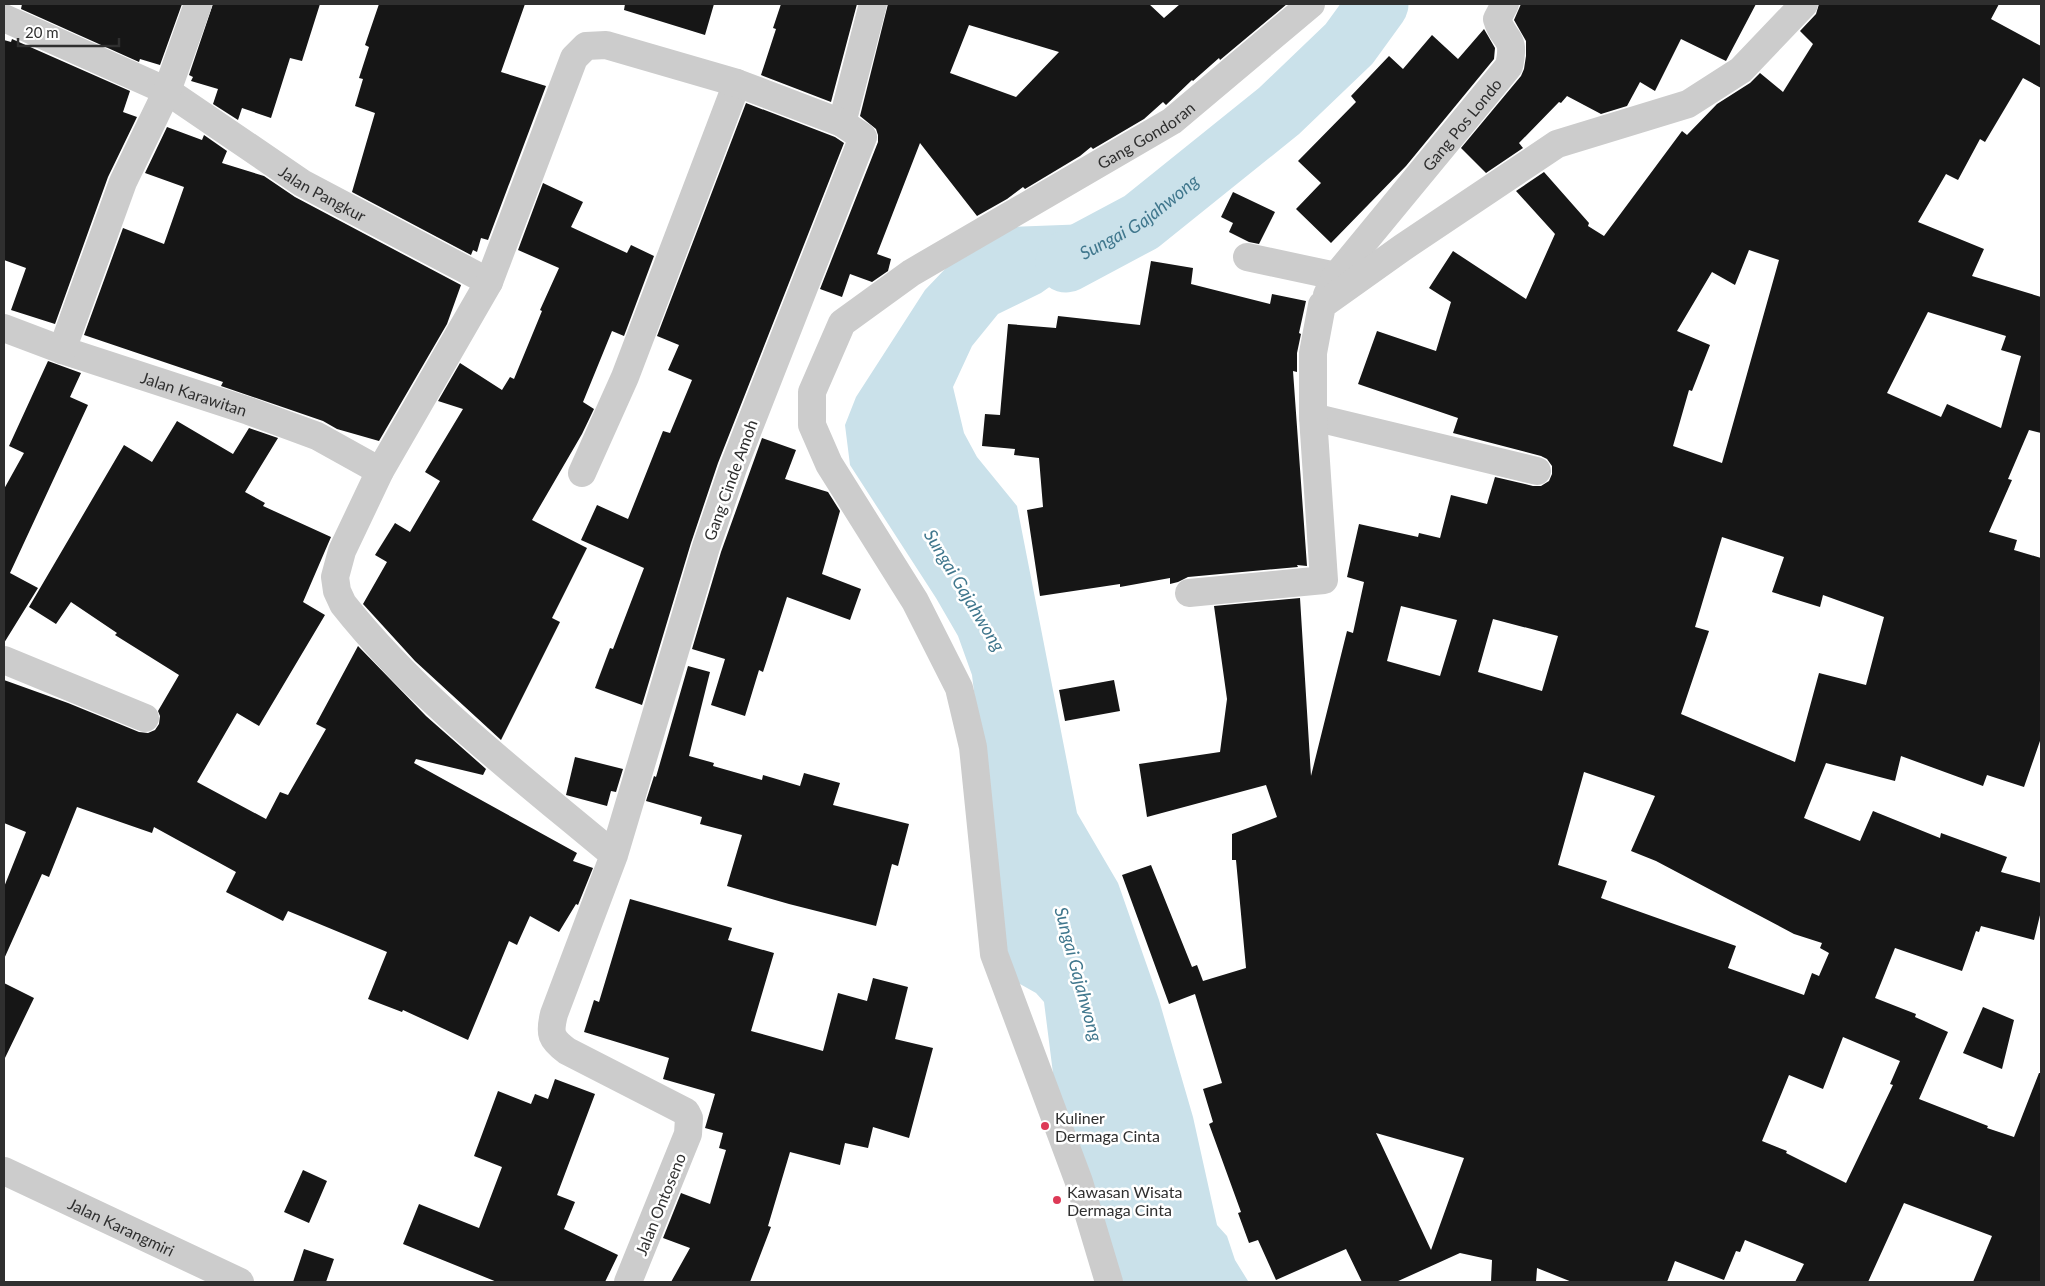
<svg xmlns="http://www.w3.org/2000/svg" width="2045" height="1286" font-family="Lato,sans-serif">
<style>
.water{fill:#cae1ea}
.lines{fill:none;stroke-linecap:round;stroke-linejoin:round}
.river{stroke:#cae1ea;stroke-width:61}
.building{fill:#161616;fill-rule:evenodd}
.minor{stroke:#ccc;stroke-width:28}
.poi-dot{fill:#dd3956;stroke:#fff;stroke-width:2}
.labels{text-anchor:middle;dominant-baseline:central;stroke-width:5;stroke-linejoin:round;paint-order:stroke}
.street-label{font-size:16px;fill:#2f2f2f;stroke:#fff}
.poi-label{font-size:16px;fill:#2f2f2f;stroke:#fff;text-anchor:start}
.water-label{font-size:18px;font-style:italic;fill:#40778d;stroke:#fff}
</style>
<rect width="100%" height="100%" fill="#fff"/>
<path class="water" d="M 1141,222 L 1041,293 L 998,314 L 972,346 L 953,387 L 964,433 L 977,457 L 1017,506 L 1077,813 L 1118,883 L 1159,1000 L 1193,1117 L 1217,1225 L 1227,1236 L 1235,1260 L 1248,1281 L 1252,1282 L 1111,1282 L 1054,1081 L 1044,1002 L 1036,993 L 1013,980 L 1006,959 L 972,675 L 958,636 L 936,598 L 850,465 L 845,425 L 856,397 L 925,290 L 967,246 L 1010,227 Z"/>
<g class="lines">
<path class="river" id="s1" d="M 1066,262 L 1141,222 L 1279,111 L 1349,44 L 1378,4"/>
</g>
<path class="building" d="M 22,4 L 182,4 L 160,65 L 140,59 L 139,62 L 21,9 Z
M 213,4 L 320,4 L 302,61 L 290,58 L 271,118 L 242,108 L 238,120 L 213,104 L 218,89 L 191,81 L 193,77 L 189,75 Z
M 379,4 L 525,4 L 501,72 L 546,86 L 488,240 L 481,238 L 477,252 L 473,250 L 471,255 L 352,192 L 375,113 L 355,106 L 363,79 L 359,78 L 369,47 L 365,45 Z
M 625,4 L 714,4 L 705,35 L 624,10 Z
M 781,4 L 857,4 L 831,102 L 761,75 L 776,29 L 773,28 Z
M 888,4 L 1149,4 L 1164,18 L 1180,4 L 1287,4 L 1220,60 L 1219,58 L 1193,81 L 1192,80 L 1166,105 L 1163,102 L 1144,119 L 1093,149 L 1091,147 L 1080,156 L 1025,189 L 1023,187 L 1007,199 L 977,216 L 920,143 L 877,254 L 891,259 L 888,271 L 872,282 L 850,274 L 842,297 L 820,289 L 878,142 L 878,135 L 876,129 L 860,116 ZM 969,25 L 1059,52 L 1016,97 L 950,73 Z
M 1521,4 L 1756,4 L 1726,61 L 1681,39 L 1655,91 L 1640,82 L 1627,106 L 1601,114 L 1567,96 L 1561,103 L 1559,102 L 1519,143 L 1523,148 L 1486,173 L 1461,148 L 1521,76 L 1524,69 L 1526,56 L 1526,41 L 1514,20 Z
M 1819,4 L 1999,4 L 1991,19 L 2041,46 L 2041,88 L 2023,78 L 1985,142 L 1980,139 L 1958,180 L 1946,174 L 1918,222 L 1984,249 L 1972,276 L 2041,297 L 2041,433 L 2029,430 L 2008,479 L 2012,480 L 1989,532 L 2017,540 L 2014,550 L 2041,558 L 2041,738 L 2024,787 L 1987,775 L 1983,786 L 1901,756 L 1895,781 L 1826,763 L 1804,818 L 1860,841 L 1873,811 L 1940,838 L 1941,833 L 2007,857 L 2001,872 L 2041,883 L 2041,911 L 2034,940 L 1981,926 L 1979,932 L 1976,931 L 1962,971 L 1895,948 L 1875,998 L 1916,1014 L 1915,1017 L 1948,1032 L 1919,1099 L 1988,1126 L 1987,1128 L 2014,1137 L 2039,1073 L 2041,1073 L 2041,1282 L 1973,1282 L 1992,1236 L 1904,1203 L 1868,1282 L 1795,1282 L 1804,1264 L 1745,1240 L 1740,1252 L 1736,1251 L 1724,1280 L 1675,1261 L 1667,1282 L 1572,1282 L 1537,1268 L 1536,1282 L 1491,1282 L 1492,1260 L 1460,1253 L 1396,1282 L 1362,1282 L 1346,1249 L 1276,1280 L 1258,1240 L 1249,1243 L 1238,1213 L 1241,1212 L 1209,1124 L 1213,1122 L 1203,1089 L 1222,1083 L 1195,994 L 1169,1004 L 1122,875 L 1151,865 L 1192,967 L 1197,965 L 1203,981 L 1246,968 L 1236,860 L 1232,860 L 1232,834 L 1277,817 L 1266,785 L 1147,817 L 1139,764 L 1220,752 L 1227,699 L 1214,606 L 1300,598 L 1311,776 L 1347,631 L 1353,633 L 1364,582 L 1347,577 L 1359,524 L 1418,537 L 1419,533 L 1440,538 L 1451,495 L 1487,504 L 1495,477 L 1533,486 L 1541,486 L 1549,481 L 1552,474 L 1552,466 L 1547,459 L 1541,456 L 1453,433 L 1458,418 L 1358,384 L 1377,331 L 1436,351 L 1451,302 L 1429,288 L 1453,251 L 1526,299 L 1555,234 L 1516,191 L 1544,172 L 1589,223 L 1588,226 L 1604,236 L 1682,131 L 1687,135 L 1717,104 L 1750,83 L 1760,73 L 1783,92 L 1813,44 L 1800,31 L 1816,14 ZM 1749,250 L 1779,260 L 1722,463 L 1673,446 L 1689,390 L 1692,391 L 1710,345 L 1677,331 L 1712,272 L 1735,285 ZM 1928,312 L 2006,336 L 2001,350 L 2021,356 L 2001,428 L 1947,404 L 1941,417 L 1887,393 ZM 1722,537 L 1784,557 L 1772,592 L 1820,607 L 1823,595 L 1884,617 L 1866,685 L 1819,673 L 1795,762 L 1681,714 L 1709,631 L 1695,627 ZM 1401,606 L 1457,620 L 1440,676 L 1387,661 ZM 1493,619 L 1558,636 L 1542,691 L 1478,672 ZM 1584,772 L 1655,796 L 1631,851 L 1656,861 L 1794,934 L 1822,943 L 1820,948 L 1829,953 L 1819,976 L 1812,973 L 1804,995 L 1728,968 L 1736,946 L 1601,898 L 1607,881 L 1558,865 ZM 1843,1037 L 1900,1061 L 1890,1084 L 1893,1085 L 1846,1183 L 1786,1153 L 1787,1151 L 1762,1141 L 1789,1075 L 1823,1089 ZM 1376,1133 L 1464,1158 L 1431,1250 Z
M 1484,29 L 1495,48 L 1494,59 L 1406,166 L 1331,243 L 1296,209 L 1321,183 L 1298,161 L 1356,102 L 1351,96 L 1389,56 L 1403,69 L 1432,35 L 1458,59 Z
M 12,39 L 130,91 L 123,112 L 137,117 L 108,177 L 55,324 L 11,310 L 26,268 L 4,260 L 4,40 L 11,42 Z
M 746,103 L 835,137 L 844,143 L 718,463 L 691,543 L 642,705 L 595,688 L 610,648 L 613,649 L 644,568 L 581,540 L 597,505 L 628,519 L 663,431 L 670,433 L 692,380 L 668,370 L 679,345 L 657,336 Z
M 167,127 L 202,140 L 204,135 L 227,151 L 222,163 L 264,176 L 295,197 L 461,285 L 447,324 L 379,441 L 337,429 L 323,421 L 221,386 L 223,382 L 84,335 L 123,228 L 164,244 L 184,187 L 145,173 Z
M 543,183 L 583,202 L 571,227 L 627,253 L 631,245 L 654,256 L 624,336 L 612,331 L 583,402 L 594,409 L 582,434 L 532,520 L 587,548 L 552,618 L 560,622 L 501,740 L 415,661 L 363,604 L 387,562 L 375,555 L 395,523 L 410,532 L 440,481 L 425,472 L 463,409 L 438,401 L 460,363 L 502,390 L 510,377 L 514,379 L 542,311 L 540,310 L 559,268 L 518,250 Z
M 1233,192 L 1275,212 L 1259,244 L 1249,242 L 1229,232 L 1233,223 L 1221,217 Z
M 1151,261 L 1193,268 L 1191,284 L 1270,304 L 1272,294 L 1306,301 L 1299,333 L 1301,334 L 1297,353 L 1297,372 L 1293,371 L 1307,566 L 1297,565 L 1298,567 L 1188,577 L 1178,582 L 1170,584 L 1170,578 L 1120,587 L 1120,584 L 1040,596 L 1027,510 L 1043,507 L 1039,458 L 1014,455 L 1015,449 L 982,446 L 985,414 L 1000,415 L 1008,324 L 1056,328 L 1058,316 L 1140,325 Z
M 48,361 L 81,373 L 70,397 L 88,405 L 10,573 L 38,588 L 4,643 L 4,489 L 24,453 L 9,446 Z
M 177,421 L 233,454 L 249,428 L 278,438 L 245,492 L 265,503 L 263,506 L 331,537 L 303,602 L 325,615 L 259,726 L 237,713 L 197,782 L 266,819 L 280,792 L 288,795 L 326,729 L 316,724 L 358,646 L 426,716 L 486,769 L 483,775 L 416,759 L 414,763 L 577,853 L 573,861 L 593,868 L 578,905 L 576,904 L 559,932 L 530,916 L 517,945 L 509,941 L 468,1040 L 403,1010 L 402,1012 L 368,999 L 387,952 L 288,911 L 283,921 L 226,892 L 236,872 L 154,827 L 152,833 L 77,807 L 49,877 L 42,874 L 4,959 L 4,887 L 26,832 L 4,823 L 4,680 L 68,703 L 139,732 L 148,733 L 155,730 L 159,724 L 160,716 L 158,711 L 179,675 L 115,635 L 117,633 L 71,602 L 56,624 L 29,607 L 124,445 L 152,462 Z
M 762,438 L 796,450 L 785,479 L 828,492 L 840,511 L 822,574 L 861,589 L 850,620 L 787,597 L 763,672 L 759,670 L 745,716 L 711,705 L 725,659 L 692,649 L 721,552 Z
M 688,666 L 710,672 L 689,756 L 714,763 L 713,766 L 762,780 L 763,775 L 800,786 L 804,773 L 840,783 L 833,805 L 909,824 L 898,866 L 892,864 L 876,926 L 789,904 L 727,886 L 742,835 L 700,824 L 702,817 L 646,801 L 654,776 L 656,777 Z
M 1114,680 L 1120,711 L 1065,721 L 1059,690 Z
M 575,757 L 623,769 L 616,792 L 611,791 L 607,806 L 566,795 Z
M 630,899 L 732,928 L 728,940 L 774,953 L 751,1031 L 823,1051 L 838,993 L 867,1001 L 873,978 L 908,987 L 895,1039 L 933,1048 L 909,1138 L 873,1127 L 868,1148 L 845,1143 L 840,1165 L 790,1152 L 768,1226 L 771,1227 L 750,1282 L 671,1282 L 690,1248 L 663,1238 L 681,1193 L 710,1204 L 726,1150 L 719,1148 L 723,1133 L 705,1128 L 715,1094 L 663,1079 L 669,1058 L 584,1032 L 594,1000 L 599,1002 Z
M 4,983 L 34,998 L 4,1060 Z
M 1983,1007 L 2014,1020 L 2002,1069 L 1963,1053 Z
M 555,1079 L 595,1094 L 557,1195 L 575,1202 L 564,1229 L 618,1255 L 605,1282 L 497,1282 L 403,1244 L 419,1204 L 479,1228 L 502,1167 L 474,1156 L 498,1091 L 531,1104 L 535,1094 L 548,1099 Z
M 303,1170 L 327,1181 L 309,1223 L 284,1212 Z
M 304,1249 L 334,1259 L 326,1282 L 293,1282 Z"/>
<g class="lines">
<g class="minor">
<path id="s2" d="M 4,18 L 167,91 L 302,183 L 489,282"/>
<path d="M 842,123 L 873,4"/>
<path d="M 1247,257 L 1336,276"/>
<path id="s3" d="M 1327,295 L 1336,276 L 1509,66 C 1516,34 1504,43 1497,19 L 1505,4"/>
<path id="s4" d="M 4,328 L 62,350 L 249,411 L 317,436 L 380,471"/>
<path d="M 62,350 L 123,182 L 167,91 L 198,4"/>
<path d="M 1313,417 L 1537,471"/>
<path d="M 582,473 L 625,377 L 737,83"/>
<path d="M 1189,593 L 1324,580 L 1313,417 L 1313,353 L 1322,305 L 1402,248 L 1557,144 L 1688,104 L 1741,70 L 1804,4"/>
<path d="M 4,660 L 145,718"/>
<path d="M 614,855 C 521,777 418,699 343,604 L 337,591 L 335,577 L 342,551 L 380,471 L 489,282 L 574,58 L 586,46 L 606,45 L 737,83 L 842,123 L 863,137 L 733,468 L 706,547 L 614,855 L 554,1014 C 549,1034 551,1039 567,1051 L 686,1112 L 689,1118 L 688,1134 L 628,1282"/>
<path id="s5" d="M 4,1171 L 240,1282"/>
<path id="s6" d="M 1109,1282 L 1079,1182 L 994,954 L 973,747 L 959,688 L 915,601 L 829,464 L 812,425 L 812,392 L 842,323 L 911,273 L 1172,121 L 1311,4"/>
</g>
</g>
<g class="poi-dot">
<circle cx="1045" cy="1126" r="5"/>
<circle cx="1057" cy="1200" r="5"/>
</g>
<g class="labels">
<g class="street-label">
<text stroke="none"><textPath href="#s3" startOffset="218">Gang Pos Londo</textPath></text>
<text stroke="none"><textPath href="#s6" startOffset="1384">Gang Gondoran</textPath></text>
<text stroke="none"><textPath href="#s2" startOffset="365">Jalan Pangkur</textPath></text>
<text stroke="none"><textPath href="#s4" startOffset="201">Jalan Karawitan</textPath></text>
<text transform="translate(730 480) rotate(-70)">Gang Cinde Amoh</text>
<text transform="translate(660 1204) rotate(-68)">Jalan Ontoseno</text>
<text stroke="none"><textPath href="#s5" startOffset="130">Jalan Karangmiri</textPath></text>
</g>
<g class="poi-label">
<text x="1055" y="1117">Kuliner<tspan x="1055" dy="18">Dermaga Cinta</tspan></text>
<text x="1067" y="1191">Kawasan Wisata<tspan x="1067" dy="18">Dermaga Cinta</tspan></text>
</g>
<g class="water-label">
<text stroke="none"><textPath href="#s1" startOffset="86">Sungai Gajahwong</textPath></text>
<text transform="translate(965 590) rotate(59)">Sungai Gajahwong</text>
<text transform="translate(1079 974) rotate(75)">Sungai Gajahwong</text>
</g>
</g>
<rect width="2045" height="1286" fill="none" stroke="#2f2f2f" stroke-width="10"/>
<path d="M18 38v8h101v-8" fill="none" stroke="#2f2f2f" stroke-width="2.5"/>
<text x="25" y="38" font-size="15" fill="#2f2f2f" stroke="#ffffff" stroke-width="4" paint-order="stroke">20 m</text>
</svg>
